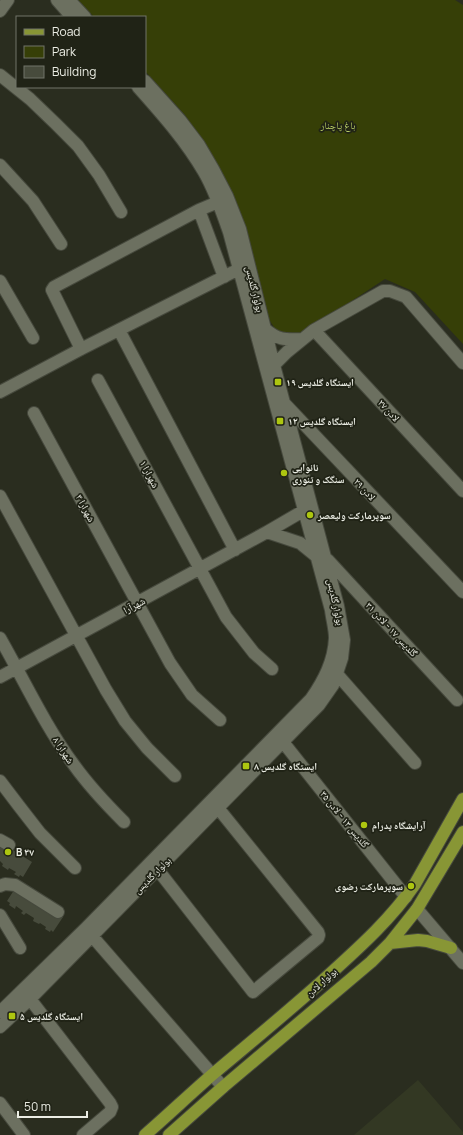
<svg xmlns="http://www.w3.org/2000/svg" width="463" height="1135" font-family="Manrope,'Noto Naskh Arabic',sans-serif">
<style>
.built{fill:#333823}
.green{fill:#363f07}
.building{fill:#474b3c}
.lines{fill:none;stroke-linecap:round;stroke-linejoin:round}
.minor-casing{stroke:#46493d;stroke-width:14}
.major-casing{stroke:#46493d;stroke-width:14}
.minor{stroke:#6c7060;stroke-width:12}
.major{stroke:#889635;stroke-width:12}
.poi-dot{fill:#adc610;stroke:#202316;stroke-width:1.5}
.labels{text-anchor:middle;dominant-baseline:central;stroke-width:3.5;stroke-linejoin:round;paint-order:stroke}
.park-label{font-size:10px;fill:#b8cd64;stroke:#202316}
.street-label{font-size:10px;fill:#ebede4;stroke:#202316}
.poi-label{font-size:10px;font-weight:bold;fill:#ebede4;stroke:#202316;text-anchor:start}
</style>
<rect width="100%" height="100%" fill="#2a2d1f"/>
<path class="built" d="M 418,1080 L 463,1132 L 463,1135 L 354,1135 Z"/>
<path class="green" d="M 78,0 L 455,0 L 463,5 L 463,344 L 415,292 L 385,279 L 297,337 L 285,338 L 276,330 L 268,318 L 231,194 L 218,165 L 185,115 L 145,71 L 145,17 L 94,17 Z"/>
<path class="building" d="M 0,842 L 32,862 L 23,877 L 20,875 L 19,877 L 14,874 L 16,872 L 9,868 L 8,870 L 2,866 L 3,864 L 0,861 Z
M 16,887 L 63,917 L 53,932 L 51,930 L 50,932 L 45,929 L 46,927 L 40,923 L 39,924 L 33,921 L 34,918 L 26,913 L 24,915 L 21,913 L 23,911 L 16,906 L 15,909 L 9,905 L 10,903 L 7,901 Z"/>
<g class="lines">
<g class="minor-casing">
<path id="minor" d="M 57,0 L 72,17
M 69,0 L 85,17
M 0,11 L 8,0
M 0,75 L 30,99 L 56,124 L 78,146 L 99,175 L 121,212
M 0,165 L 33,201 L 61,244
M 199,210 L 224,277
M 0,281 L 33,338
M 264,328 C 278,340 284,340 302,339
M 119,330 L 235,550
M 314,330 L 463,491
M 81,349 L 52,290 L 54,287 L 199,210 L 218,202
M 274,365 L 287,352 L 314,330 L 383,291 L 390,291 L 406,297 L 463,363
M 98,380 L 226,617 L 254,653 L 272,669
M 0,392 L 81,349 L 239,269
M 285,404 L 463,592
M 34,413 L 170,663 L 192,695 L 220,720
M 0,496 L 106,690 L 125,721 L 147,748 L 175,776
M 267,532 L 300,543 L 316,556
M 328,560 L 457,700
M 0,638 C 24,680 45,726 74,765 C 89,786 106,804 124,822
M 337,674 L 415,763
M 0,677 L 267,532 L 303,511 L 309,509
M 283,742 L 406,897
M 0,781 L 19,806 L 40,833 L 75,868
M 0,840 L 9,845
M 158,870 L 253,992 L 318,938 L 319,935 L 318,932 L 218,808
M 0,886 L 5,884 L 15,885 L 58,912
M 417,909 L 463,963
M 0,915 L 20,948
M 86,929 L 223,1087
M 30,999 L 110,1103 L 112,1107 L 110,1112 L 83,1135
M 0,1012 L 86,928 L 311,699 C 324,680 334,661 335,638 C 335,629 332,619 331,610 L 229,232 C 222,212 215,191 204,172 C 186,141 162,114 138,87
M 0,1027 L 30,999 L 319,705 L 333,685 L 342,658 L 344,640 L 338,606 L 274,365 L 240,229 L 227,196 L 213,169 L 199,145 L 180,120 L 145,81
M 0,1103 L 24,1135"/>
</g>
<g class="major-casing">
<path id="major" d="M 390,943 L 418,940 L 427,941 L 451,948
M 145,1135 C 168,1115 190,1094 213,1074 C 249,1044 285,1014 320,983 C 354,952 389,922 415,884 L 463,799
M 169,1135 L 223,1087 L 371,962 L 390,943 L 417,909 L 463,832"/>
</g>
<use href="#minor" class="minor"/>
<use href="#major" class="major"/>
</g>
<g class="poi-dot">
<rect x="274" y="378" width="8" height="8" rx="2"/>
<rect x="276" y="417" width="8" height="8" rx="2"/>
<circle cx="284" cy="473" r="4"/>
<circle cx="310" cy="515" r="4"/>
<rect x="242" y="762" width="8" height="8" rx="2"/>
<circle cx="364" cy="825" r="4"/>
<circle cx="8" cy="852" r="4"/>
<circle cx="411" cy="886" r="4"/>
<rect x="8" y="1012" width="8" height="8" rx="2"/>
</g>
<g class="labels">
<g class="park-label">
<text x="338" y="125">باغ پاچنار</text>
</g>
<g class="street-label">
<text transform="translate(255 289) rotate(76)">بولوار گلدیس</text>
<text transform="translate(389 410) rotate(47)">لادن ۲۷</text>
<text transform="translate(150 474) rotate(62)">شهرارا ۱</text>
<text transform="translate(365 489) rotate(47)">لادن ۲۹</text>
<text transform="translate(86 508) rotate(62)">شهرارا ۳</text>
<text transform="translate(336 602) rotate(78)">بولوار گلدیس</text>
<text transform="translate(134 605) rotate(-28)">شهرآرا</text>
<text transform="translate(392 629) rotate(47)">گلدیس ۱۷ - لادن ۳۱</text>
<text transform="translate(64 750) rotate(57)">شهرارا ۸</text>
<text transform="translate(345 819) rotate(51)">گلدیس ۱۳ - لادن ۳۵</text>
<text transform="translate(152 875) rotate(-45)">بولوار گلدیس</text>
<text transform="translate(321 982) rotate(-42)">بولوار لادن</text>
</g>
<g class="poi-label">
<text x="286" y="382">ایستگاه گلدیس ۱۹</text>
<text x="288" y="421">ایستگاه گلدیس ۱۲</text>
<text x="292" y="467">نانوایی<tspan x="292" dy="12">سنگک و تنوری</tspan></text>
<text x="318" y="515">سوپرمارکت ولیعصر</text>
<text x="254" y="766">ایستگاه گلدیس ۸</text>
<text x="372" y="825">آرایشگاه پدرام</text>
<text x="16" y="852">B ۳۷</text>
<text x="403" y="886" text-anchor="end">سوپرمارکت رضوی</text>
<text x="20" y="1016">ایستگاه گلدیس ۵</text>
</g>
</g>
<rect x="16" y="16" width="130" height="72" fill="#202316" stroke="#717468"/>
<rect x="24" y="29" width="20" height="6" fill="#889635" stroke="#717468"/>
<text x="52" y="36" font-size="12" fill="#ebede4">Road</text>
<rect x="24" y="46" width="20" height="12" fill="#363f07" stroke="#717468"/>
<text x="52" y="56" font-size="12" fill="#ebede4">Park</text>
<rect x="24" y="66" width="20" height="12" fill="#474b3c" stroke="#717468"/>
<text x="52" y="76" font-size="12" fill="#ebede4">Building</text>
<path d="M18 1111v6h69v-6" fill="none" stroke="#ebede4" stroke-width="2"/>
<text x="24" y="1111" font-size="12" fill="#ebede4" stroke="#202316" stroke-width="3" paint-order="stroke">50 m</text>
</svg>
